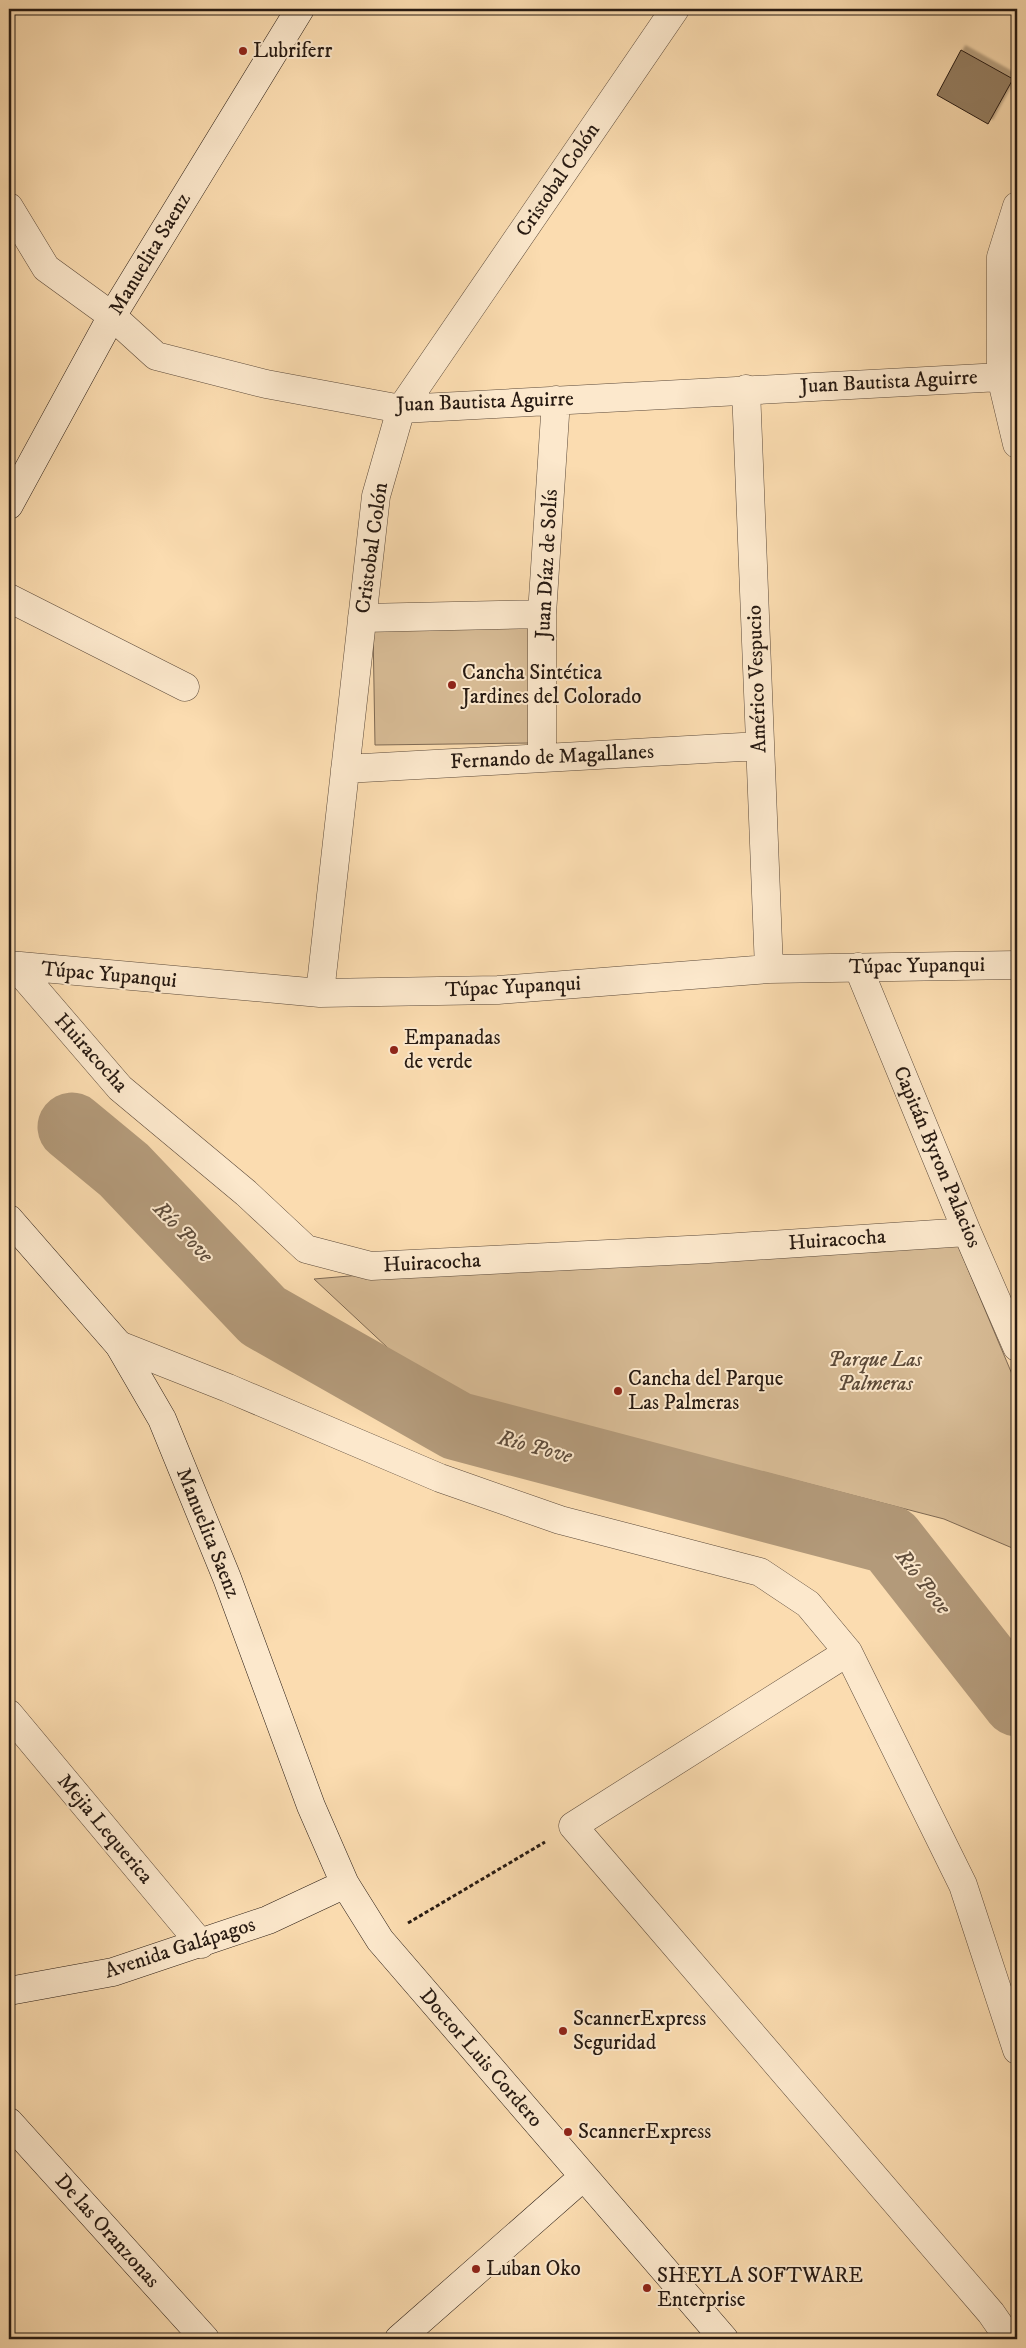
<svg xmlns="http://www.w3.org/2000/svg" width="1026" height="2348" font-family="'IM FELL DW Pica',serif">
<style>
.green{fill:#d7bb95;stroke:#7f6a54}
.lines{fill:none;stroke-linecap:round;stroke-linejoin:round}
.river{stroke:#b39a7a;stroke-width:69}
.building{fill:#957f64;stroke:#271a12;filter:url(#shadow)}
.street-casing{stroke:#5c4a3a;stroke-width:29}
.secondary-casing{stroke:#271a12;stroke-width:29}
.path{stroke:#271a12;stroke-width:3;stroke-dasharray:4 2.5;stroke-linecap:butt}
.street{stroke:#fce8cc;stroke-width:28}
.secondary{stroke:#fce8cc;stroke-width:28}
.poi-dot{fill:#8f2418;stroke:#fce8cc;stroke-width:2}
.labels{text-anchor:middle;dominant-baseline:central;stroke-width:4;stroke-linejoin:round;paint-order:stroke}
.poi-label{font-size:21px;fill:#271a12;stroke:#fce8cc;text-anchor:start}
.street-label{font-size:21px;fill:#271a12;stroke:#fce8cc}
.park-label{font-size:21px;font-style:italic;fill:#5c4a39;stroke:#fce8cc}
.water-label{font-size:22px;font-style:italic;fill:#5f4d3c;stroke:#fce8cc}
</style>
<defs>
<filter id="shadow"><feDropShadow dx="4.5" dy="-4.5" stdDeviation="1" flood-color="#0004"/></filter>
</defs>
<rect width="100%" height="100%" fill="#fbdcb0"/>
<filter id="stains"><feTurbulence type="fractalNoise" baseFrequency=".004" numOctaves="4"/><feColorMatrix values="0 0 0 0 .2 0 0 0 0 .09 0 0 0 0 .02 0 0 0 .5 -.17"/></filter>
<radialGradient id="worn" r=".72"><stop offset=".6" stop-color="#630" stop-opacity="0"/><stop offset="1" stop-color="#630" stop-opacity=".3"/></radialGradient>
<path class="green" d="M 529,626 L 531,743 L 375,745 L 373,628 Z
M 957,1243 L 1017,1386 L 1017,1550 L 944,1519 L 767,1473 L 448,1404 L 314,1279 L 373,1274 Z"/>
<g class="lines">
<path class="river" d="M 72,1127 L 124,1170 L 263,1316 L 457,1426 L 890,1540 L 1017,1702"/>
</g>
<path class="building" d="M 961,50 L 1013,79 L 988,124 L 937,95 Z"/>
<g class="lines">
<g class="street-casing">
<path id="street" d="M 1017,206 L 1001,257 L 1001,377 L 1017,444
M 9,207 L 46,268 L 112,316 L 156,356 L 266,384 L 401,409 L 1001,377
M 746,389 L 769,969
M 9,598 L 185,687
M 362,618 L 542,614
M 542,757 L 542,614 L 556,400
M 345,769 L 760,746
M 9,965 L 320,993 L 498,990 L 769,969 L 1017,965
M 15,966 L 120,1088 L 246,1193 L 306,1249 L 371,1266 L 708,1249 L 967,1232
M 858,967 L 967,1232 L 1017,1347
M 320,993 L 376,496 L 401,409 L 675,9
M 119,1345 L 228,1388 L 440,1478 L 560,1520 L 760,1572 L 808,1604 L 848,1652 L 963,1885 L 1017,2050
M 848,1652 L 573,1826 L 991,2313 L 1009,2339
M 9,1714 L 201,1944"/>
</g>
<g class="secondary-casing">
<path id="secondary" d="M 9,505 L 112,316 L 300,9
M 9,975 L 15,966
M 9,1219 L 119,1345 L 162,1419 L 227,1578 L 311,1806 L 345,1884 L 380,1940 L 724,2339
M 9,1991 L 113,1972 L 268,1920 L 345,1884
M 9,2122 L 205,2339
M 399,2339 L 583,2177"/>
</g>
<path class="path" d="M 408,1923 L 545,1842"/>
<use href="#street" class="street"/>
<use href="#secondary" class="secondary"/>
</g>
<g class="poi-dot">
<circle cx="243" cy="51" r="5"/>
<circle cx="452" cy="685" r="5"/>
<circle cx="394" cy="1050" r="5"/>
<circle cx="618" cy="1391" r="5"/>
<circle cx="563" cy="2031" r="5"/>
<circle cx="568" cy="2132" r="5"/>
<circle cx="476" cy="2269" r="5"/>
<circle cx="647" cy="2288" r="5"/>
</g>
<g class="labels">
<g class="poi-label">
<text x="253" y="51">Lubriferr</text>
<text x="462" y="673">Cancha Sintética<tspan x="462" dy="24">Jardines del Colorado</tspan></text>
<text x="404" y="1038">Empanadas<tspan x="404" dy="24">de verde</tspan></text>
<text x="628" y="1379">Cancha del Parque<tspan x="628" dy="24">Las Palmeras</tspan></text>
<text x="573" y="2019">ScannerExpress<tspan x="573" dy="24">Seguridad</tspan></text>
<text x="578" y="2132">ScannerExpress</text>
<text x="486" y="2269">Luban Oko</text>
<text x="657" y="2276">SHEYLA SOFTWARE<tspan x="657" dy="24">Enterprise</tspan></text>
</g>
<g class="street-label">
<text transform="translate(558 180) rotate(-56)">Cristobal Colón</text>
<text transform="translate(150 254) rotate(-59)">Manuelita Saenz</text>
<text transform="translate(889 382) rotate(-3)">Juan Bautista Aguirre</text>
<text transform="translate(485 402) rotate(-2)">Juan Bautista Aguirre</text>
<text transform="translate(372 548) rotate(-82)">Cristobal Colón</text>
<text transform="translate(547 564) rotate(-87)">Juan Díaz de Solís</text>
<text transform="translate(757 679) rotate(-92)">Américo Vespucio</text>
<text transform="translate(552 757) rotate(-3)">Fernando de Magallanes</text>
<text transform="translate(917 966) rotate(-1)">Túpac Yupanqui</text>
<text transform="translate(109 975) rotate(5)">Túpac Yupanqui</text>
<text transform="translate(513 987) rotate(-3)">Túpac Yupanqui</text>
<text transform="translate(91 1053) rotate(48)">Huiracocha</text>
<text transform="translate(937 1157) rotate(67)">Capitán Byron Palacios</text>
<text transform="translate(837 1240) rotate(-4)">Huiracocha</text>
<text transform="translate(432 1263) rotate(-3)">Huiracocha</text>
<text transform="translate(208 1533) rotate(68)">Manuelita Saenz</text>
<text transform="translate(105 1829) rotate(50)">Mejia Lequerica</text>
<text transform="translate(180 1948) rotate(-18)">Avenida Galápagos</text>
<text transform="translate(481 2058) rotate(49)">Doctor Luis Cordero</text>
<text transform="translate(107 2231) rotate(48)">De las Oranzonas</text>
</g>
<g class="park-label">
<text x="875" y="1360">Parque Las<tspan x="875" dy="24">Palmeras</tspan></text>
</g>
<g class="water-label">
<text transform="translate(183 1232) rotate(46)">Río Pove</text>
<text transform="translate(535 1447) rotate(15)">Río Pove</text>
<text transform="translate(923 1582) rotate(52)">Río Pove</text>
</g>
</g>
<rect width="1026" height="2348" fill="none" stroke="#fbdcb0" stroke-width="30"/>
<rect x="10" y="10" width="1006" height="2328" fill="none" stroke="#271a12" stroke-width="2.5"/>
<rect x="15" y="15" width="996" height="2318" fill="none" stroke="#271a12"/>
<rect width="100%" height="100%" filter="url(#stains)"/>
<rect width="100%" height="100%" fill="url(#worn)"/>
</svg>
